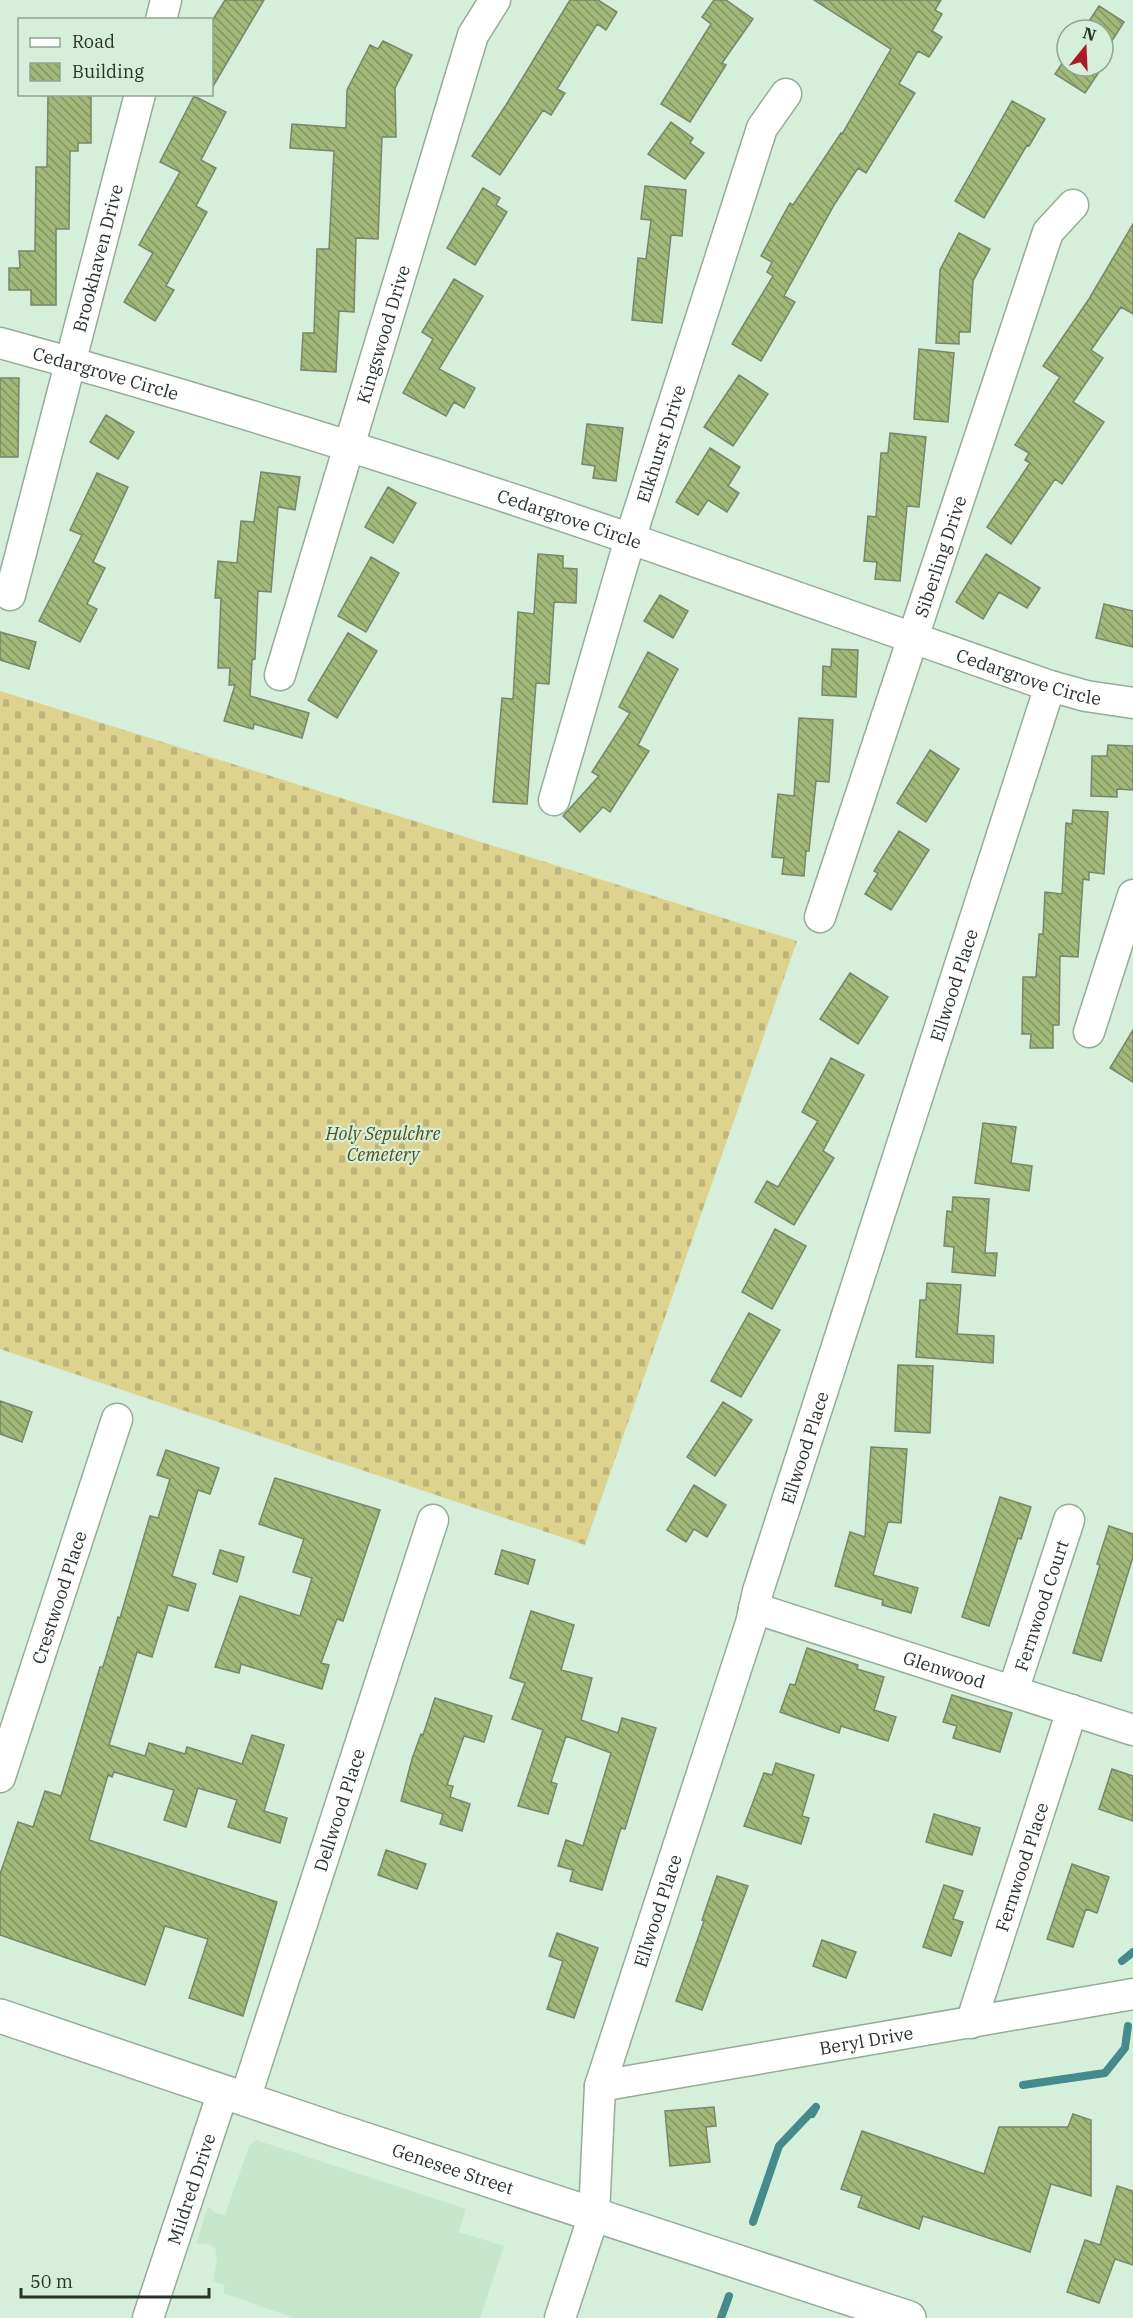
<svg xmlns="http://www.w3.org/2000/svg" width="1133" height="2318" font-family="'IBM Plex Serif',serif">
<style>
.built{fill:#c7e7cc}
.cemetery{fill:url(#cemetery-stones)}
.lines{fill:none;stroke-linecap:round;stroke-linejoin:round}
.stream{stroke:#458a8c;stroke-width:8}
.building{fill:url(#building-back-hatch);stroke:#7b856c;stroke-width:1.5}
.minor-casing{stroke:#94ac98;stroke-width:33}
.secondary-casing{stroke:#94ac98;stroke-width:36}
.minor{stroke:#fff;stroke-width:30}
.secondary{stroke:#fff;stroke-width:33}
.labels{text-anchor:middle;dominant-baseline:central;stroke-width:4.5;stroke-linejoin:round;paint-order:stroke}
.street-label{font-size:18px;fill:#29332b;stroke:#d6efda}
.park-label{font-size:18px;font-style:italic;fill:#574e1a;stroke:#d6efda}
</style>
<defs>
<pattern id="cemetery-stones" width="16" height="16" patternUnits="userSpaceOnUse" patternTransform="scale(1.5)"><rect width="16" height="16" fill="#ddd28e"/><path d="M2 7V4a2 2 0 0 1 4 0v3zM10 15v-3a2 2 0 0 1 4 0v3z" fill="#beb57b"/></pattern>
<pattern id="building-back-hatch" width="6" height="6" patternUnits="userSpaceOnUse" patternTransform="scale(1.5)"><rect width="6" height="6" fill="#a1b879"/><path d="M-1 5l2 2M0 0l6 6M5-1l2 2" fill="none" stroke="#839663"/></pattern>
</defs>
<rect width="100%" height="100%" fill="#d6efda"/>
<path class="built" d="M 256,2140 L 466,2209 L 459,2232 L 504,2246 L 480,2318 L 294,2318 L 223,2293 L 225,2285 L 213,2281 L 217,2260 L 215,2248 L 208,2244 L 196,2244 L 208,2206 L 215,2213 L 225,2215 L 249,2146 Z"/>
<path class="cemetery" d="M 0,691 L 797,941 L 585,1545 L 0,1349 Z"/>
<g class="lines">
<path class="stream" d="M 1122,1961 L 1133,1952
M 1023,2085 L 1105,2073 L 1125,2048 L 1128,2026
M 753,2222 L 779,2146 L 816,2107 L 812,2114
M 721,2318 L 729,2296"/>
</g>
<path class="building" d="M 225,0 L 264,0 L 212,88 L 212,21 Z
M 570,0 L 598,0 L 617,12 L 606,30 L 597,24 L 557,89 L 565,93 L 551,115 L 543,110 L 500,175 L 472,156 L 506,105 Z
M 714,0 L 726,0 L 753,19 L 722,63 L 726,65 L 690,122 L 661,104 L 711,24 L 702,17 Z
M 814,0 L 941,0 L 935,10 L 942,14 L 932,31 L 942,37 L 929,57 L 918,51 L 899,84 L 915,93 L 866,173 L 858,168 L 834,205 L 784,296 L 795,302 L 761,361 L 732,344 L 773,276 L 767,272 L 772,262 L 761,256 L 790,203 L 793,205 L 841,133 L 842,134 L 891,49 Z
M 1099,6 L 1124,22 L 1106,50 L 1111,53 L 1103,65 L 1103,30 L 1083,30 Z
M 383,41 L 412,55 L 395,88 L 396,137 L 382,137 L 378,239 L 356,238 L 354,312 L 339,311 L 336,372 L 301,370 L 303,333 L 314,333 L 317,249 L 329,249 L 334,151 L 290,148 L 292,124 L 346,128 L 347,90 L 370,45 L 378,49 Z
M 1067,56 L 1067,66 L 1103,66 L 1085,93 L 1055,74 Z
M 56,94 L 91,94 L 91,143 L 78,143 L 78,151 L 70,151 L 69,229 L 56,229 L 56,305 L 31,305 L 31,290 L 9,290 L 9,268 L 20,268 L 19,251 L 35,251 L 36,167 L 47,167 L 48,96 Z
M 194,96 L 226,112 L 201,160 L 216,168 L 196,206 L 207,212 L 166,286 L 174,290 L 155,321 L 124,302 L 153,253 L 139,245 L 180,172 L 160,162 Z
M 1012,101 L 1045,119 L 1029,146 L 1027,145 L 984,218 L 955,201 Z
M 671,122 L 693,138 L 690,143 L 704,153 L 685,179 L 648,154 Z
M 645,186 L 686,190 L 682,236 L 671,235 L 662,323 L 632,320 L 638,258 L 646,259 L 651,220 L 641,219 Z
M 483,188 L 500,198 L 496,205 L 507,212 L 475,265 L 447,248 Z
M 1133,224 L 1133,314 L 1121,307 L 1091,350 L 1103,358 L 1073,402 L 1104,422 L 1062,484 L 1055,479 L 1011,544 L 987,527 L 1030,463 L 1025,460 L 1029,453 L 1015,445 L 1060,377 L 1043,366 L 1089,299 Z
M 959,233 L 990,249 L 973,281 L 970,332 L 959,332 L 959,344 L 936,343 L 940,270 Z
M 454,279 L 483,296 L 439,369 L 475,388 L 464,408 L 454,402 L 446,416 L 403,393 L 433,339 L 422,332 Z
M 919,349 L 954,353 L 948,422 L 914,419 Z
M 739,375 L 768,394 L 733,446 L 704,427 Z
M 0,378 L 19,378 L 18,457 L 0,457 Z
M 106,415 L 134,432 L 118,459 L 90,442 Z
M 587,424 L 623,428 L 616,481 L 593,478 L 595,466 L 582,464 Z
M 890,433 L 926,437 L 919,507 L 907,506 L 900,581 L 875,579 L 877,562 L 864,561 L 868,516 L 876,517 L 881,453 L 888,453 Z
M 710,448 L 740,467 L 728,486 L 739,493 L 727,512 L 708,500 L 698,515 L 676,502 Z
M 261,472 L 300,477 L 295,510 L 278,507 L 271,592 L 258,591 L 255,659 L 252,660 L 250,696 L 309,713 L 302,738 L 254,724 L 253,729 L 224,721 L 235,685 L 229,685 L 230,668 L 218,668 L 221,598 L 215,598 L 218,561 L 237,563 L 241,521 L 254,522 Z
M 97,473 L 128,487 L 93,562 L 105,568 L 87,604 L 97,609 L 80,642 L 39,621 L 82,535 L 70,530 Z
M 388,487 L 416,503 L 393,543 L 365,527 Z
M 538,554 L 563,556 L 563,568 L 577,569 L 576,603 L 554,602 L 549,684 L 536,683 L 527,804 L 493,802 L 502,698 L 513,699 L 518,612 L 534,614 Z
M 986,554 L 1040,588 L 1027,608 L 999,592 L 983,619 L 956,602 Z
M 371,557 L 399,573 L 366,632 L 338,616 Z
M 660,595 L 688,611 L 673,638 L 644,621 Z
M 1104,604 L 1133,611 L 1133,647 L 1096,638 Z
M 0,632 L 36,642 L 29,669 L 0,660 Z
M 348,633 L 377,651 L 337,718 L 308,700 Z
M 832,649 L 858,650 L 856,697 L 822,695 L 823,666 L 831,667 Z
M 648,652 L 678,669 L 638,745 L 649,751 L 610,812 L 603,807 L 580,832 L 563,816 L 599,776 L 592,772 L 630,713 L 619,707 Z
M 799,718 L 833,720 L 829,782 L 816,781 L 809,851 L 806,851 L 804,876 L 782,874 L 784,858 L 772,857 L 778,794 L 794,796 Z
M 1108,745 L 1133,746 L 1133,790 L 1117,789 L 1117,797 L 1091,796 L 1092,756 L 1107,756 Z
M 930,750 L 959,769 L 926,822 L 897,803 Z
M 1073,810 L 1108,812 L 1104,874 L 1089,872 L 1089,880 L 1083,879 L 1078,957 L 1060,956 L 1059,1025 L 1053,1025 L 1053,1048 L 1030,1048 L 1031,1034 L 1022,1034 L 1023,977 L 1036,977 L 1039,934 L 1043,934 L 1045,892 L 1062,894 L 1066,823 L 1072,824 Z
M 899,831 L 929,850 L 891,910 L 865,894 L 878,873 L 874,871 Z
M 850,973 L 888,997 L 858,1044 L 820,1019 Z
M 1133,1030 L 1133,1082 L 1110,1068 Z
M 831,1058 L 864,1075 L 823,1151 L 834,1158 L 794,1225 L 755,1202 L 767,1181 L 778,1187 L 818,1121 L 802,1112 Z
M 983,1123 L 1016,1127 L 1011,1163 L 1032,1166 L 1029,1191 L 975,1183 Z
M 953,1197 L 989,1199 L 985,1253 L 997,1253 L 995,1276 L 952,1272 L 954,1247 L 944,1246 L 947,1211 L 952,1212 Z
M 775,1229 L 806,1246 L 772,1309 L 742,1292 Z
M 927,1283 L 961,1285 L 957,1334 L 994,1336 L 993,1363 L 916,1357 L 920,1300 L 926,1300 Z
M 749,1313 L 780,1330 L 741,1397 L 711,1381 Z
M 898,1365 L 933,1366 L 930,1433 L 895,1431 Z
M 0,1401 L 32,1412 L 22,1442 L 0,1434 Z
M 723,1402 L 752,1420 L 715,1476 L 687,1457 Z
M 871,1447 L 907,1449 L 901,1523 L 888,1522 L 873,1575 L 918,1588 L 911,1613 L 882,1605 L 883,1600 L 835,1586 L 850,1532 L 865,1537 Z
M 166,1450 L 219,1468 L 210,1494 L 198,1490 L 172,1576 L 196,1584 L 188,1611 L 168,1605 L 152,1657 L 137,1652 L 109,1745 L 145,1756 L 149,1743 L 185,1754 L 187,1747 L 242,1764 L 252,1735 L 284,1745 L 264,1811 L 287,1818 L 280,1843 L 228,1827 L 237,1800 L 198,1788 L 186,1827 L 164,1820 L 174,1790 L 114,1772 L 112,1777 L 108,1775 L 89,1840 L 277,1902 L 243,2016 L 189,1998 L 208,1939 L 165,1926 L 145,1985 L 0,1935 L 0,1874 L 18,1822 L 33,1827 L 45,1791 L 61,1796 L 100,1667 L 103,1667 L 118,1617 L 120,1618 L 150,1516 L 158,1518 L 170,1479 L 157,1475 Z
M 275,1478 L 380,1510 L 343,1621 L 337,1619 L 321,1663 L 329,1665 L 322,1689 L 241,1664 L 239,1673 L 215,1667 L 240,1596 L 300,1616 L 312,1578 L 293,1572 L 304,1539 L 259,1524 Z
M 694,1485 L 726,1505 L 707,1537 L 694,1529 L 686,1542 L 667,1530 Z
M 1000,1497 L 1031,1507 L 1021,1539 L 1018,1538 L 989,1626 L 962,1617 Z
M 1109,1526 L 1133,1534 L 1133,1557 L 1101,1661 L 1073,1653 L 1100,1565 L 1097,1564 Z
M 220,1550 L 244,1557 L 237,1582 L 213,1574 Z
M 502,1550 L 535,1560 L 528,1584 L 495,1574 Z
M 531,1611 L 574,1625 L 561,1670 L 592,1678 L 581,1720 L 618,1733 L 622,1718 L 656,1728 L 625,1829 L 621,1828 L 602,1890 L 570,1881 L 573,1870 L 558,1866 L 566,1840 L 583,1846 L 611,1753 L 566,1736 L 551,1782 L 557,1784 L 548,1814 L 518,1806 L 543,1730 L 512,1719 L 525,1683 L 510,1678 Z
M 807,1648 L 858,1665 L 857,1669 L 884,1677 L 874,1710 L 896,1717 L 888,1741 L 841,1726 L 839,1733 L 780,1712 L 790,1684 L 795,1685 Z
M 952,1695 L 1012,1713 L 1000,1752 L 953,1738 L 957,1726 L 943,1722 Z
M 435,1698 L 492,1716 L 484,1742 L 464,1736 L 447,1785 L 453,1786 L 450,1797 L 470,1804 L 462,1831 L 440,1824 L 443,1814 L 401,1801 L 412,1759 L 421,1734 L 423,1735 Z
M 776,1763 L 814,1775 L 802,1816 L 809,1818 L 801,1844 L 744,1826 L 764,1773 L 772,1775 Z
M 1112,1769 L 1133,1776 L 1133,1821 L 1099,1809 Z
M 934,1814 L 980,1828 L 972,1855 L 926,1842 Z
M 386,1850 L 426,1864 L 417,1889 L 378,1875 Z
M 1072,1864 L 1109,1877 L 1097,1913 L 1086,1909 L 1073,1947 L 1047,1939 Z
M 717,1876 L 748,1886 L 702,2010 L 676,2001 L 704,1921 L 702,1920 Z
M 944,1885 L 963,1891 L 953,1919 L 963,1922 L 951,1956 L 923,1947 Z
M 557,1933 L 598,1948 L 574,2018 L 547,2009 L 563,1961 L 549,1956 Z
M 822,1940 L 856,1952 L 846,1978 L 813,1966 Z
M 714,2107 L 716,2126 L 706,2127 L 710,2162 L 670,2166 L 665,2111 Z
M 1073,2114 L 1091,2120 L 1091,2196 L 1051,2184 L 1030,2252 L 923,2216 L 919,2229 L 858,2207 L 862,2196 L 841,2189 L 862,2131 L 984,2174 L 999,2127 L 1068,2127 Z
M 1117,2186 L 1133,2191 L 1133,2265 L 1115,2259 L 1099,2303 L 1067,2292 L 1085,2240 L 1100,2245 Z"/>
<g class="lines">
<g class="minor-casing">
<g id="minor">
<path d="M 161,20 L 166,0"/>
<path id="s1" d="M 0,343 C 212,401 423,468 631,539 C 771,587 910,638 1050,686 L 1086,696 L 1133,703"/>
<path id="s2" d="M 10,595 L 140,94"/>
<path id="s3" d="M 280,675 L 473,35 L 495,0"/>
<path id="s4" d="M 554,800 L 630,539 L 762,128 L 786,94"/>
<path id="s5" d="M 820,917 L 1048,232 L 1073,205"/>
<path d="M 1089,1032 L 1133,895"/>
<path id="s6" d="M 754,1608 L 1133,1730"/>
<path id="s7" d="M 1013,1691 L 1069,1520"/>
<path id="s8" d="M 0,1777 L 117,1419"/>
<path id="s9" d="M 971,2023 L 1072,1710"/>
<path id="s10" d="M 600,2086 L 1133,1994"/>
<path id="s11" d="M 245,2099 L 433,1520"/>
<path id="s12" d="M 148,2318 L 223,2092"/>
<path id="s13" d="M 560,2318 L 594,2215 L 600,2086 L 751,1623 L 758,1591 L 1050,686"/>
</g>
</g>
<g class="secondary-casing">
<g id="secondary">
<path id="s14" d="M 0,2016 L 336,2130 L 909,2318"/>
</g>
</g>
<use href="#minor" class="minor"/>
<use href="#secondary" class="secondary"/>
</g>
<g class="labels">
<g class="street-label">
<text stroke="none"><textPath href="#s2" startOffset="348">Brookhaven Drive</textPath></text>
<text stroke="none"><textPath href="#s3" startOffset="356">Kingswood Drive</textPath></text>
<text stroke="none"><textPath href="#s1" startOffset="110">Cedargrove Circle</textPath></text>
<text stroke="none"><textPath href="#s4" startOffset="372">Elkhurst Drive</textPath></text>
<text stroke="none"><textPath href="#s1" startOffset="596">Cedargrove Circle</textPath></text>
<text stroke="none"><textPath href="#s5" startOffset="380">Siberling Drive</textPath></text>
<text stroke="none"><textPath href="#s1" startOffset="1082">Cedargrove Circle</textPath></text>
<text stroke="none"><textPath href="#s13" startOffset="1394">Ellwood Place</textPath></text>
<text stroke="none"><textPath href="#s13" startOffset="908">Ellwood Place</textPath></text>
<text stroke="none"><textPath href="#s8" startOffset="189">Crestwood Place</textPath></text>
<text stroke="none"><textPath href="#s7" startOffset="90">Fernwood Court</textPath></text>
<text stroke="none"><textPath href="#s6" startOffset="200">Glenwood</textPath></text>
<text stroke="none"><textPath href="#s11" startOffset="304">Dellwood Place</textPath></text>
<text stroke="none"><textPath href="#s9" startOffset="164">Fernwood Place</textPath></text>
<text stroke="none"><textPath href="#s13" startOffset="422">Ellwood Place</textPath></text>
<text stroke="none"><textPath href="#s10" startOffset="270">Beryl Drive</textPath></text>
<text stroke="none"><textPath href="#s14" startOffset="478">Genesee Street</textPath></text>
<text stroke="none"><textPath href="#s12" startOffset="136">Mildred Drive</textPath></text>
</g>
<g class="park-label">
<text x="383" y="1133">Holy Sepulchre<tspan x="383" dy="21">Cemetery</tspan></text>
</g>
</g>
<rect x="18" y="18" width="195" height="78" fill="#d6efda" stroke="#91a494" stroke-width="1.5"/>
<rect x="30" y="38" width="30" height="9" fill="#ffffff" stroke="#91a494" stroke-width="1.5"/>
<text x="72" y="48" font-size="18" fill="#29332b">Road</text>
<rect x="30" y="63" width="30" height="18" fill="url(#building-back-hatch)" stroke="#91a494" stroke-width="1.5"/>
<text x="72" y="78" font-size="18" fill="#29332b">Building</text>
<g transform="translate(1085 48) rotate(18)"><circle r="28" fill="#d6efda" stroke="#91a494" stroke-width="1.5"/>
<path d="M0-4.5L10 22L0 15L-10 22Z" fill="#ac1826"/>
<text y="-9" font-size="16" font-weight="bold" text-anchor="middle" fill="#29332b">N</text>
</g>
<path d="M21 2288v9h188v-9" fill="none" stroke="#29332b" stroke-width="3"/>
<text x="30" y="2288" font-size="18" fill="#29332b" stroke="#d6efda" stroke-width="4.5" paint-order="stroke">50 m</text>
</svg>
